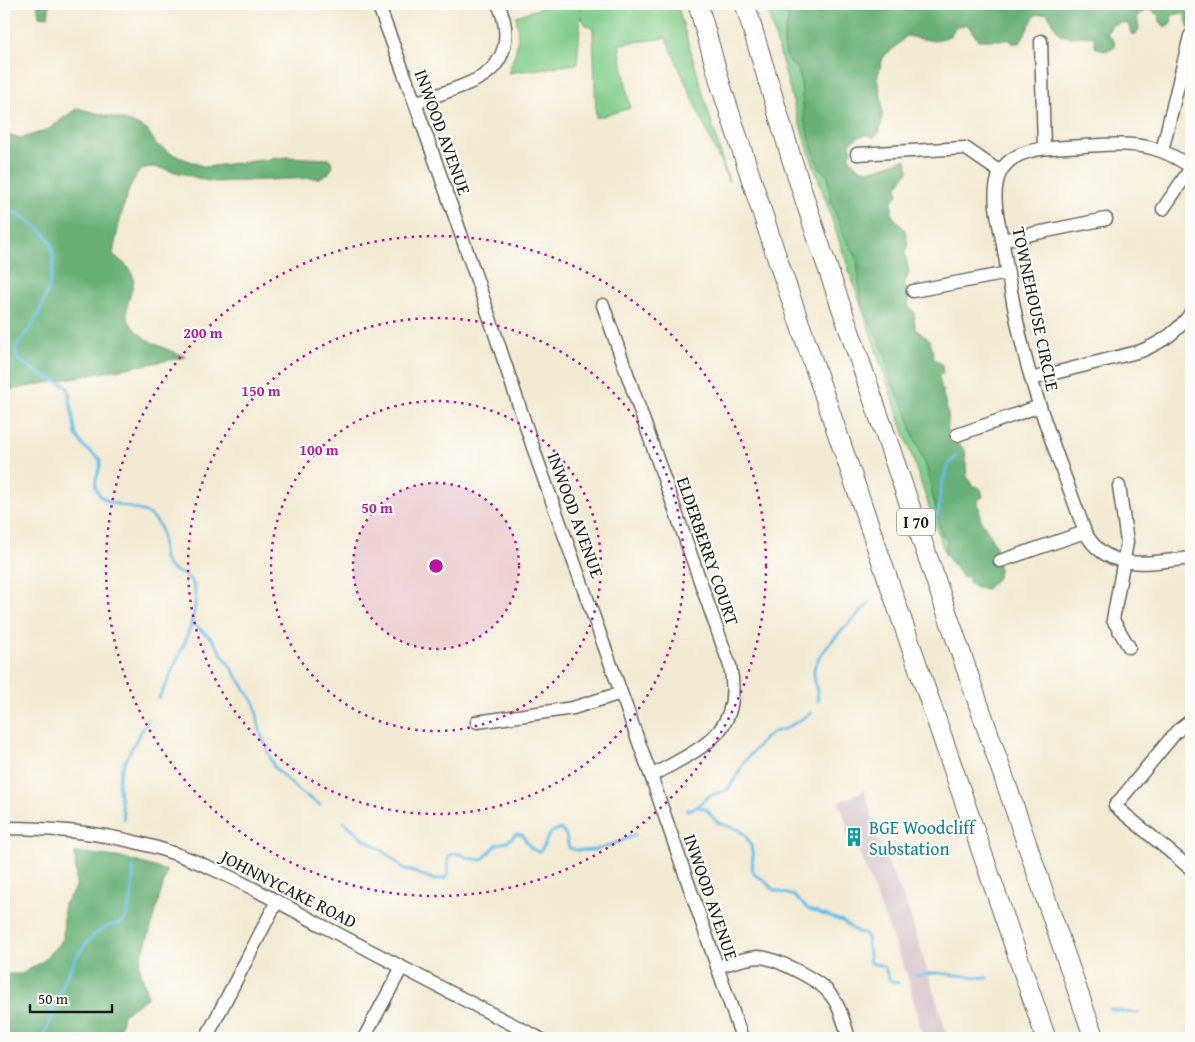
<svg xmlns="http://www.w3.org/2000/svg" width="1195" height="1042" font-family="'Gentium Book Plus',serif">
<style>
.industrial{fill:#d2bdc5}
.green{fill:#80cc8b;stroke:#4e7454}
.forest{fill:#68b077;stroke:#42664a}
.lines{fill:none;stroke-linecap:round;stroke-linejoin:round}
.stream{stroke:#68bee5;stroke-width:3}
.minor-casing{stroke:#67645c;stroke-width:15}
.highway-casing{stroke:#67645c;stroke-width:21}
.minor{stroke:#fff;stroke-width:12}
.highway{stroke:#fff;stroke-width:19}
.ring{fill:none;stroke:#b5179e;stroke-width:2.5;stroke-dasharray:2.5 5}
.labels{text-anchor:middle;dominant-baseline:central;stroke-width:4.5;stroke-linejoin:round;paint-order:stroke}
.shield{fill:#fdfcf7;stroke:#605f5e;stroke-width:1}
.shield-label{font-size:16px;font-weight:bold;fill:#1c1c1c}
.street-label{font-size:18px;fill:#1c1c1c;stroke:#fdfcf7}
.culture-label{font-size:18px;fill:#0d838f;stroke:#fdfcf7;text-anchor:start}
.centre{fill:#b5179e;stroke:#fdfcf7;stroke-width:2.5}
.ring-label{font-size:15px;text-anchor:middle;font-weight:bold;fill:#b5179e;stroke:#fdfcf7;stroke-width:4.5;stroke-linejoin:round;paint-order:stroke}
</style>
<rect width="100%" height="100%" fill="#fdfcf7"/>
<filter id="ink" filterUnits="userSpaceOnUse"><feTurbulence type="fractalNoise" baseFrequency=".02" numOctaves="2"/><feDisplacementMap in="SourceGraphic" scale="10" xChannelSelector="R" yChannelSelector="G"/><feConvolveMatrix kernelMatrix="1 2 1 2 8 2 1 2 1" color-interpolation-filters="sRGB"/></filter>
<filter id="wash" filterUnits="userSpaceOnUse"><feTurbulence type="fractalNoise" baseFrequency=".0096" numOctaves="4" result="noise"/><feDisplacementMap in="SourceGraphic" scale="20" xChannelSelector="R" yChannelSelector="G"/><feGaussianBlur stdDeviation="1.12" result="paint"/><feColorMatrix in="noise" values="0 0 0 0 0 0 0 0 0 0 0 0 0 0 0 0 0 1.4 0 .05"/><feComposite in="paint" operator="in"/></filter>
<g filter="url(#wash)">
<rect width="100%" height="100%" fill="#f3ead3"/>
<path class="industrial" d="M 865,790 L 878,841 L 908,908 L 948,1038 L 923,1038 L 907,975 L 857,847 L 852,849 L 845,828 L 848,827 L 839,802 Z"/>
<path class="green" d="M 553,4 L 581,4 L 581,10 L 582,4 L 677,4 L 729,182 L 666,38 L 619,44 L 630,108 L 596,118 L 593,29 L 586,25 L 581,16 L 577,64 L 508,73 C 517,51 520,39 516,16 Z
M 766,4 L 778,4 L 789,19 L 784,34 L 784,46 L 790,64 L 798,69 L 801,83 L 805,120 L 817,160 L 821,170 L 828,176 L 831,202 L 839,222 L 842,233 L 857,258 L 860,293 L 862,306 L 885,353 L 890,377 L 896,392 L 907,411 L 911,429 L 926,466 L 942,536 L 947,541 L 945,554 L 797,116 Z"/>
<path class="forest" d="M 37,4 L 50,4 L 48,17 L 39,16 Z
M 778,4 L 1163,4 L 1165,6 L 1167,4 L 1191,4 L 1191,31 L 1189,29 L 1184,13 L 1172,15 L 1171,23 L 1165,27 L 1160,22 L 1159,16 L 1149,9 L 1137,16 L 1139,29 L 1136,34 L 1131,34 L 1129,25 L 1121,22 L 1112,25 L 1107,33 L 1114,41 L 1115,47 L 1105,51 L 1095,47 L 1094,36 L 1070,37 L 1060,35 L 1047,13 L 1035,15 L 1020,43 L 1012,43 L 1011,40 L 978,40 L 967,24 L 955,28 L 950,36 L 933,41 L 907,36 C 899,43 894,50 884,55 L 877,78 L 882,100 L 882,120 L 879,133 L 873,138 L 870,135 C 862,135 855,137 850,144 L 852,151 L 849,157 C 863,182 887,163 906,159 L 909,170 L 897,186 L 898,195 L 892,200 L 892,215 L 905,230 L 908,245 L 905,253 L 909,272 L 904,285 C 910,293 910,297 908,306 L 914,312 L 915,329 L 930,340 L 934,359 L 942,364 L 943,373 L 939,376 C 941,389 946,402 948,415 C 949,426 945,431 951,443 L 959,444 L 965,450 L 967,476 L 973,487 L 976,486 L 981,489 L 983,497 L 978,500 L 981,521 L 988,531 L 997,549 L 995,555 L 999,569 L 998,578 L 987,589 L 976,588 L 969,583 L 969,577 L 962,577 L 945,554 L 947,541 L 942,536 L 926,466 L 911,429 L 907,411 L 896,392 L 890,377 L 885,353 L 862,306 L 860,293 L 857,258 L 842,233 L 839,222 L 831,202 L 828,176 L 821,170 L 816,160 L 804,120 L 801,83 L 798,69 C 780,58 783,37 789,19 Z
M 77,108 L 131,122 L 147,130 L 157,145 L 172,154 L 205,167 L 286,157 L 330,159 L 333,167 L 328,174 L 319,178 L 217,182 C 204,182 192,175 179,173 C 170,171 154,165 145,168 C 126,175 117,236 113,254 C 118,259 129,266 132,273 C 136,280 132,288 130,296 C 128,302 126,308 127,315 C 132,338 167,349 186,357 L 4,391 L 4,135 L 23,138 L 49,129 Z
M 75,852 L 125,858 L 167,871 L 150,931 L 139,964 L 148,997 L 123,1015 L 118,1038 L 4,1038 L 4,974 L 22,974 L 43,961 L 63,939 L 64,904 L 76,887 Z"/>
<g class="lines">
<path class="stream" d="M 4,208 L 7,208 C 17,214 35,224 43,232 C 66,253 44,308 29,330 C 25,336 18,341 16,349 C 15,353 16,356 18,360 L 45,377 L 63,384 L 68,388 L 76,435 L 84,447 L 100,459 C 102,472 93,477 96,488 C 101,508 137,504 151,516 C 168,529 159,544 165,561 C 170,574 187,571 193,584 C 205,611 171,673 159,698
M 936,517 C 940,510 939,504 940,497 C 941,481 945,468 956,456
M 191,621 L 198,628 L 212,639 L 255,704 L 260,731 L 274,767 L 300,792 L 320,805
M 818,701 C 818,689 811,677 815,666 C 822,646 854,620 869,603
M 697,807 L 707,797 L 727,790 L 735,779 L 744,762 L 766,737 L 774,732 L 785,729 L 811,713
M 687,810 L 697,807 L 706,809 L 717,822 L 739,830 L 746,836 L 751,846 L 753,857 L 752,868 L 755,875 L 764,880 L 774,890 L 794,896 L 808,909 L 842,921 L 857,932 L 864,933 L 867,938 L 870,963 C 874,964 879,964 882,966 C 891,971 882,980 898,983
M 124,819 C 122,806 118,793 119,780 C 119,768 141,731 149,719
M 344,822 L 364,839 L 382,850 L 403,868 L 435,880 L 446,878 L 448,874 L 448,857 L 451,854 L 461,854 L 468,858 L 482,860 L 497,844 L 507,842 L 516,834 L 523,835 C 526,843 531,850 539,852 C 549,842 544,832 561,829 L 566,835 L 569,848 C 592,856 613,844 635,835
M 916,975 L 936,973 L 988,978
M 1110,1009 L 1124,1012 L 1139,1013
M 41,1038 C 49,1030 49,1020 53,1010 C 63,983 79,939 108,926 C 112,925 118,924 123,922 C 132,905 134,888 133,868"/>
</g>
</g>
<g filter="url(#ink)">
<g class="lines">
<g class="minor-casing">
<path id="minor" d="M 378,4 L 415,103 L 476,277 L 538,462 L 651,776 L 742,1038
M 1041,41 L 1044,148
M 415,103 C 435,95 466,87 483,76 C 509,59 510,29 498,4
M 1162,151 L 1190,36
M 857,154 L 965,148 L 1000,172
M 1191,167 C 1182,161 1172,155 1161,151 C 1132,140 1097,146 1067,147 C 1045,148 1011,149 1000,173 C 990,194 999,223 1003,244 C 1010,289 1018,334 1031,378 C 1046,430 1067,481 1085,532 C 1107,574 1152,562 1191,558
M 1163,209 L 1191,168
M 1002,240 L 1106,219
M 913,291 L 1008,273
M 603,305 L 730,666 C 744,734 701,748 651,776
M 1031,379 L 1141,351 C 1164,341 1176,333 1191,313
M 957,435 L 1040,406
M 1119,486 L 1127,542 L 1113,620 L 1129,647
M 1000,561 L 1085,532
M 1191,720 L 1176,732 L 1115,806 L 1191,869
M 477,722 L 573,708 L 621,693
M 4,828 C 49,828 95,832 139,843 C 203,858 263,894 321,925 C 394,963 466,1001 539,1038
M 717,967 C 731,963 744,958 758,957 C 774,957 819,980 829,993 C 840,1005 844,1023 849,1038
M 206,1038 L 277,901
M 364,1038 L 402,967"/>
</g>
<g class="highway-casing">
<path id="highway" d="M 698,4 L 721,86 L 777,258 L 1046,1038
M 745,4 L 791,157 L 818,240 L 1094,1038"/>
</g>
<use href="#minor" class="minor"/>
<use href="#highway" class="highway"/>
</g>
</g>
<circle cx="436" cy="566" r="83" fill="#b5179e" fill-opacity=".12"/>
<g class="ring">
<circle cx="436" cy="566" r="83"/>
<circle cx="436" cy="566" r="165"/>
<circle cx="436" cy="566" r="248"/>
<circle cx="436" cy="566" r="330"/>
</g>
<defs>
<g id="building-bare" transform="scale(1.5)"><path d="M-4-6H4V6H1V3H-1V6H-4ZM-2.5-4.3h1.7v1.8h-1.7ZM.8-4.3h1.7v1.8H.8ZM-2.5-1h1.7V.8h-1.7ZM.8-1h1.7V.8H.8Z" fill="#0f9aa8" stroke="#fdfcf7" stroke-width="2.5" paint-order="stroke"/></g>
</defs>
<g fill-rule="evenodd">
<use href="#building-bare" x="854" y="837"/>
</g>
<g class="labels">
<rect class="shield" x="897" y="508.5" width="38" height="27" rx="4"/>
<g class="shield-label">
<text x="916" y="522">I 70</text>
</g>
<g class="street-label">
<text transform="translate(443 132) rotate(70)">INWOOD AVENUE</text>
<text transform="translate(1036 309) rotate(78)">TOWNEHOUSE CIRCLE</text>
<text transform="translate(576 515) rotate(70)">INWOOD AVENUE</text>
<text transform="translate(708 551) rotate(71)">ELDERBERRY COURT</text>
<text transform="translate(289 889) rotate(27)">JOHNNYCAKE ROAD</text>
<text transform="translate(711 897) rotate(71)">INWOOD AVENUE</text>
</g>
<g class="culture-label">
<text x="869" y="827">BGE Woodcliff<tspan x="869" dy="21">Substation</tspan></text>
</g>
</g>
<circle cx="436" cy="566" r="8" class="centre"/>
<g class="ring-label">
<text x="203" y="338">200 m</text>
<text x="261" y="396">150 m</text>
<text x="319" y="455">100 m</text>
<text x="377" y="513">50 m</text>
</g>
<rect width="1195" height="1042" fill="none" stroke="#fdfcf7" stroke-width="20"/>
<path d="M30 1004v8h82v-8" fill="none" stroke="#1c1c1c" stroke-width="2.5"/>
<text x="38" y="1004" font-size="15" fill="#1c1c1c" stroke="#fdfcf7" stroke-width="4" paint-order="stroke">50 m</text>
</svg>
